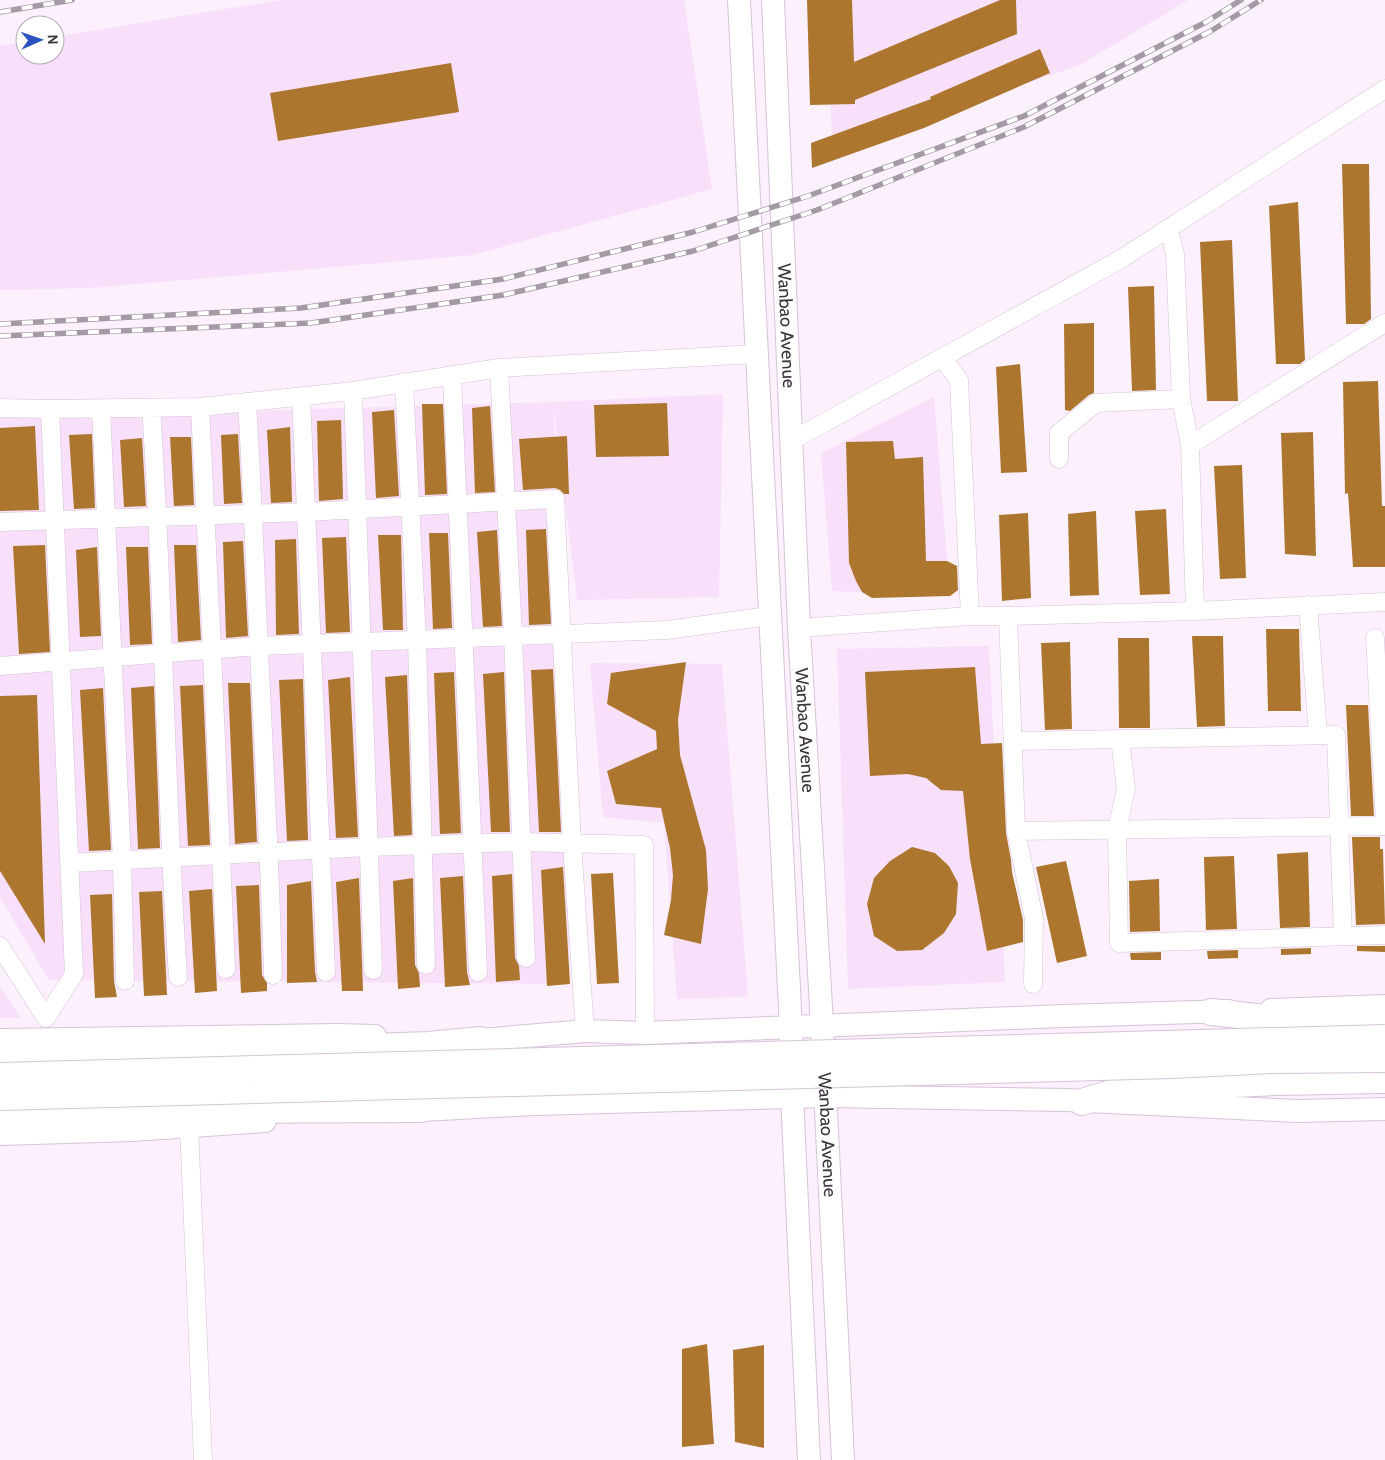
<svg xmlns="http://www.w3.org/2000/svg" width="1385" height="1460" font-family="Cabin,sans-serif">
<style>
.built{fill:#f8dffa}
.building{fill:#ad762f}
.lines{fill:none;stroke-linecap:round;stroke-linejoin:round}
.minor-casing{stroke:#d5c3d7;stroke-width:19}
.major-casing{stroke:#d5c3d7;stroke-width:24}
.highway-casing{stroke:#d5c3d7;stroke-width:28}
.minor{stroke:#fff;stroke-width:18}
.major{stroke:#fff;stroke-width:22}
.highway{stroke:#fff;stroke-width:26}
.rail-casing{stroke:#a39aa4;stroke-width:5.5}
.rail{stroke:#fff;stroke-width:4;stroke-dasharray:11;stroke-linecap:butt}
.highway-bridge-casing{stroke:#d5c3d7;stroke-width:28;stroke-linecap:butt}
.highway-bridge{stroke:#fff;stroke-width:26}
.labels{text-anchor:middle;dominant-baseline:central;stroke-width:4;stroke-linejoin:round;paint-order:stroke}
.street-label{font-size:18px;fill:#3b343c;stroke:#fff}
</style>
<rect width="100%" height="100%" fill="#fcf0fd"/>
<path class="built" d="M 281,0 L 684,0 L 712,189 L 473,255 L 92,288 L 0,290 L 0,46 L 25,42 L 25,55 L 55,55 L 55,37 Z
M 824,0 L 1188,0 L 1080,65 L 833,149 Z
M 723,394 L 719,597 L 577,600 L 554,411 L 570,984 L 49,980 L 0,897 L 0,418 L 554,402 Z
M 934,397 L 950,596 L 832,591 L 821,453 Z
M 989,646 L 1005,982 L 848,989 L 837,649 Z
M 590,663 L 722,664 L 748,997 L 677,999 L 664,823 L 603,817 Z
M 0,987 L 21,1018 L 0,1018 Z"/>
<path class="building" d="M 807,0 L 852,0 L 854,62 L 1000,0 L 1016,0 L 1017,34 L 855,100 L 855,104 L 810,105 Z
M 1040,49 L 1050,73 L 924,128 L 812,168 L 811,143 L 931,99 L 930,97 Z
M 451,63 L 459,112 L 278,141 L 270,93 Z
M 1342,164 L 1369,164 L 1371,319 L 1364,324 L 1346,324 Z
M 1298,202 L 1305,360 L 1300,364 L 1276,364 L 1269,206 Z
M 1232,240 L 1238,401 L 1207,401 L 1200,242 Z
M 1154,286 L 1156,390 L 1132,391 L 1128,287 Z
M 1094,323 L 1094,393 L 1089,395 L 1070,411 L 1065,410 L 1064,324 Z
M 1020,364 L 1027,472 L 1001,473 L 996,367 Z
M 1378,381 L 1382,506 L 1385,506 L 1385,567 L 1353,567 L 1348,493 L 1345,494 L 1343,382 Z
M 667,403 L 669,456 L 596,457 L 594,405 Z
M 422,404 L 443,404 L 447,494 L 425,495 Z
M 490,406 L 495,492 L 475,493 L 472,408 Z
M 394,410 L 399,496 L 376,498 L 372,412 Z
M 341,420 L 343,499 L 319,501 L 317,421 Z
M 35,426 L 39,510 L 0,511 L 0,428 Z
M 290,427 L 292,502 L 271,503 L 267,430 Z
M 1313,432 L 1316,556 L 1285,554 L 1281,433 Z
M 92,434 L 95,508 L 74,509 L 69,435 Z
M 238,434 L 242,503 L 224,504 L 221,435 Z
M 567,436 L 569,494 L 564,494 L 560,490 L 555,488 L 523,490 L 519,439 Z
M 170,437 L 191,437 L 194,505 L 174,506 Z
M 142,438 L 146,506 L 124,507 L 120,440 Z
M 893,441 L 895,459 L 923,457 L 926,561 L 947,561 L 957,566 L 958,590 L 950,596 L 872,598 L 862,592 L 856,581 L 849,563 L 846,442 Z
M 1242,465 L 1246,578 L 1220,579 L 1214,466 Z
M 1166,509 L 1170,594 L 1140,595 L 1135,511 Z
M 1096,511 L 1099,595 L 1070,596 L 1068,514 Z
M 1028,513 L 1031,598 L 1002,601 L 999,515 Z
M 546,529 L 551,624 L 529,625 L 526,530 Z
M 497,530 L 502,626 L 483,627 L 477,532 Z
M 429,533 L 448,533 L 452,628 L 433,629 Z
M 378,535 L 401,535 L 403,630 L 383,630 Z
M 346,537 L 350,632 L 326,633 L 322,538 Z
M 296,539 L 299,634 L 276,635 L 275,540 Z
M 243,541 L 248,636 L 226,638 L 223,542 Z
M 45,545 L 50,652 L 19,654 L 13,546 Z
M 174,545 L 196,545 L 201,640 L 178,642 Z
M 97,547 L 101,636 L 80,637 L 76,550 Z
M 126,547 L 148,547 L 152,644 L 130,645 Z
M 1266,629 L 1299,629 L 1301,711 L 1268,711 Z
M 1192,636 L 1223,636 L 1225,726 L 1197,727 Z
M 1118,638 L 1149,638 L 1150,728 L 1119,728 Z
M 1070,642 L 1072,729 L 1045,730 L 1041,643 Z
M 686,662 L 678,720 L 680,755 L 706,850 L 708,889 L 701,944 L 664,935 L 671,900 L 673,875 L 670,848 L 661,808 L 616,804 L 607,771 L 657,749 L 656,731 L 607,704 L 611,673 Z
M 975,667 L 981,744 L 1002,743 L 1006,833 L 1011,860 L 1012,872 L 1023,920 L 1023,942 L 987,951 L 970,859 L 963,791 L 941,790 L 926,778 L 908,774 L 870,776 L 865,672 Z
M 553,669 L 561,832 L 539,832 L 531,670 Z
M 454,672 L 461,833 L 440,834 L 434,673 Z
M 504,672 L 510,832 L 491,832 L 483,674 Z
M 407,675 L 412,835 L 394,836 L 385,677 Z
M 350,677 L 358,837 L 336,838 L 328,680 Z
M 303,679 L 308,840 L 287,841 L 279,680 Z
M 228,683 L 250,683 L 257,842 L 235,844 Z
M 203,685 L 210,845 L 188,846 L 180,686 Z
M 154,686 L 160,848 L 138,849 L 131,688 Z
M 103,688 L 111,850 L 89,851 L 80,690 Z
M 37,695 L 45,944 L 0,871 L 0,696 Z
M 1346,705 L 1368,705 L 1374,816 L 1351,816 Z
M 1352,837 L 1380,837 L 1380,849 L 1383,849 L 1385,924 L 1356,925 Z
M 912,847 L 935,853 L 949,866 L 958,883 L 956,914 L 944,933 L 922,950 L 897,951 L 874,936 L 867,904 L 874,878 L 890,861 Z
M 1308,852 L 1310,927 L 1280,928 L 1277,854 Z
M 1234,856 L 1237,929 L 1206,930 L 1204,857 Z
M 1066,861 L 1087,956 L 1057,963 L 1036,867 Z
M 563,867 L 570,984 L 547,986 L 541,870 Z
M 613,873 L 619,983 L 597,984 L 591,874 Z
M 512,874 L 515,958 L 519,966 L 520,980 L 496,982 L 492,876 Z
M 463,876 L 467,972 L 470,985 L 445,987 L 440,878 Z
M 359,878 L 363,991 L 342,991 L 336,882 Z
M 413,878 L 415,965 L 419,973 L 420,987 L 398,989 L 393,881 Z
M 1159,879 L 1160,931 L 1130,932 L 1129,881 Z
M 311,881 L 315,972 L 317,982 L 287,983 L 287,885 Z
M 259,885 L 262,975 L 267,983 L 267,991 L 241,993 L 236,886 Z
M 212,889 L 217,991 L 195,993 L 189,891 Z
M 162,891 L 167,995 L 144,996 L 139,892 Z
M 112,894 L 114,981 L 117,997 L 95,998 L 90,895 Z
M 1357,946 L 1385,946 L 1385,952 L 1357,951 Z
M 1311,948 L 1311,954 L 1281,955 L 1281,949 Z
M 1238,950 L 1238,958 L 1208,959 L 1207,951 Z
M 1161,952 L 1161,960 L 1131,960 L 1130,953 Z
M 707,1344 L 714,1444 L 682,1447 L 682,1349 Z
M 764,1345 L 764,1448 L 735,1442 L 733,1350 Z"/>
<g class="lines">
<g class="minor-casing">
<path id="minor" d="M 1169,229 L 1175,254 L 1181,399 L 1190,445
M 942,358 L 959,380 L 970,616
M 499,368 L 513,636 L 526,958
M 452,375 L 478,972
M 404,382 L 417,641 L 426,965
M 353,391 L 373,970
M 301,396 L 326,972
M 247,402 C 252,484 255,567 259,649 C 264,758 270,866 273,975
M 200,407 L 212,650 L 226,969
M 0,408 L 50,409 L 200,407 L 353,391 L 499,368 L 756,354
M 151,408 C 164,598 165,788 178,977
M 101,409 L 122,861 L 125,981
M 791,441 L 1121,259 L 1385,89
M 1059,459 L 1059,433 L 1096,403 L 1181,399
M 0,522 L 306,512 L 555,499 L 572,844 L 585,1031
M 1308,605 L 1318,735
M 1195,611 L 1190,445 L 1385,323
M 1008,616 L 1016,831 L 1034,919 L 1033,984
M 799,628 L 970,616 L 1008,616 L 1195,611 L 1385,602
M 1375,638 L 1385,820
M 0,666 L 259,646 L 667,630 L 769,616
M 1120,739 L 1126,789 L 1117,830 L 1119,943 L 1385,935
M 1013,741 L 1336,735 L 1343,936
M 1016,831 L 1385,826
M 71,863 L 368,847 L 521,842 L 644,845 L 645,1033
M 0,946 L 46,1018 L 74,974 L 50,409
M 189,1126 L 203,1460"/>
</g>
<g class="major-casing">
<g id="major">
<path d="M 739,0 L 791,1028 L 792,1096 L 809,1460"/>
<path id="s1" d="M 773,0 L 799,628 L 821,1007 L 843,1460"/>
<path d="M 1271,1010 L 1385,1006"/>
<path d="M 0,1040 L 338,1035 L 375,1036"/>
<path d="M 462,1040 L 480,1040 L 585,1031 L 645,1033 L 1063,1016 L 1229,1011"/>
<path d="M 404,1111 L 534,1104 L 826,1096 L 1066,1100 L 1298,1111 L 1385,1109"/>
<path d="M 0,1134 L 132,1130 L 265,1121"/>
</g>
</g>
<g class="highway-casing">
<path id="highway" d="M 1211,1012 L 1312,1023 L 1385,1022
M 0,1060 L 429,1045 L 480,1040
M 1082,1102 L 1124,1089 L 1276,1082 L 1385,1080
M 0,1111 L 421,1109"/>
</g>
<use href="#minor" class="minor"/>
<use href="#major" class="major"/>
<use href="#highway" class="highway"/>
<g class="rail-casing">
<path id="rail" d="M 0,12 L 72,0
M 0,324 L 301,308 L 503,279 L 693,232 L 808,196 L 1024,116 L 1206,22 L 1241,0
M 0,336 L 311,323 L 503,295 L 693,251 L 817,210 L 1024,127 L 1211,31 L 1261,0"/>
</g>
<use href="#rail" class="rail"/>
<g class="highway-bridge-casing">
<path id="highway-bridge" d="M 0,1076 L 1385,1038
M 0,1097 L 1173,1065 L 1272,1060 L 1385,1059"/>
</g>
<use href="#highway-bridge" class="highway-bridge"/>
</g>
<g class="labels">
<g class="street-label">
<text stroke="none"><textPath href="#s1" startOffset="326">Wanbao Avenue</textPath></text>
<text stroke="none"><textPath href="#s1" startOffset="731">Wanbao Avenue</textPath></text>
<text stroke="none"><textPath href="#s1" startOffset="1136">Wanbao Avenue</textPath></text>
</g>
</g>
<g transform="translate(40 40) rotate(88)"><circle r="24" fill="#ffffff" stroke="#b1aeb1"/>
<path d="M0-4L9 19L0 12L-9 19Z" fill="#2c52c1"/>
<text y="-8" font-size="14" font-weight="bold" text-anchor="middle" fill="#3b343c">N</text>
</g>
</svg>
